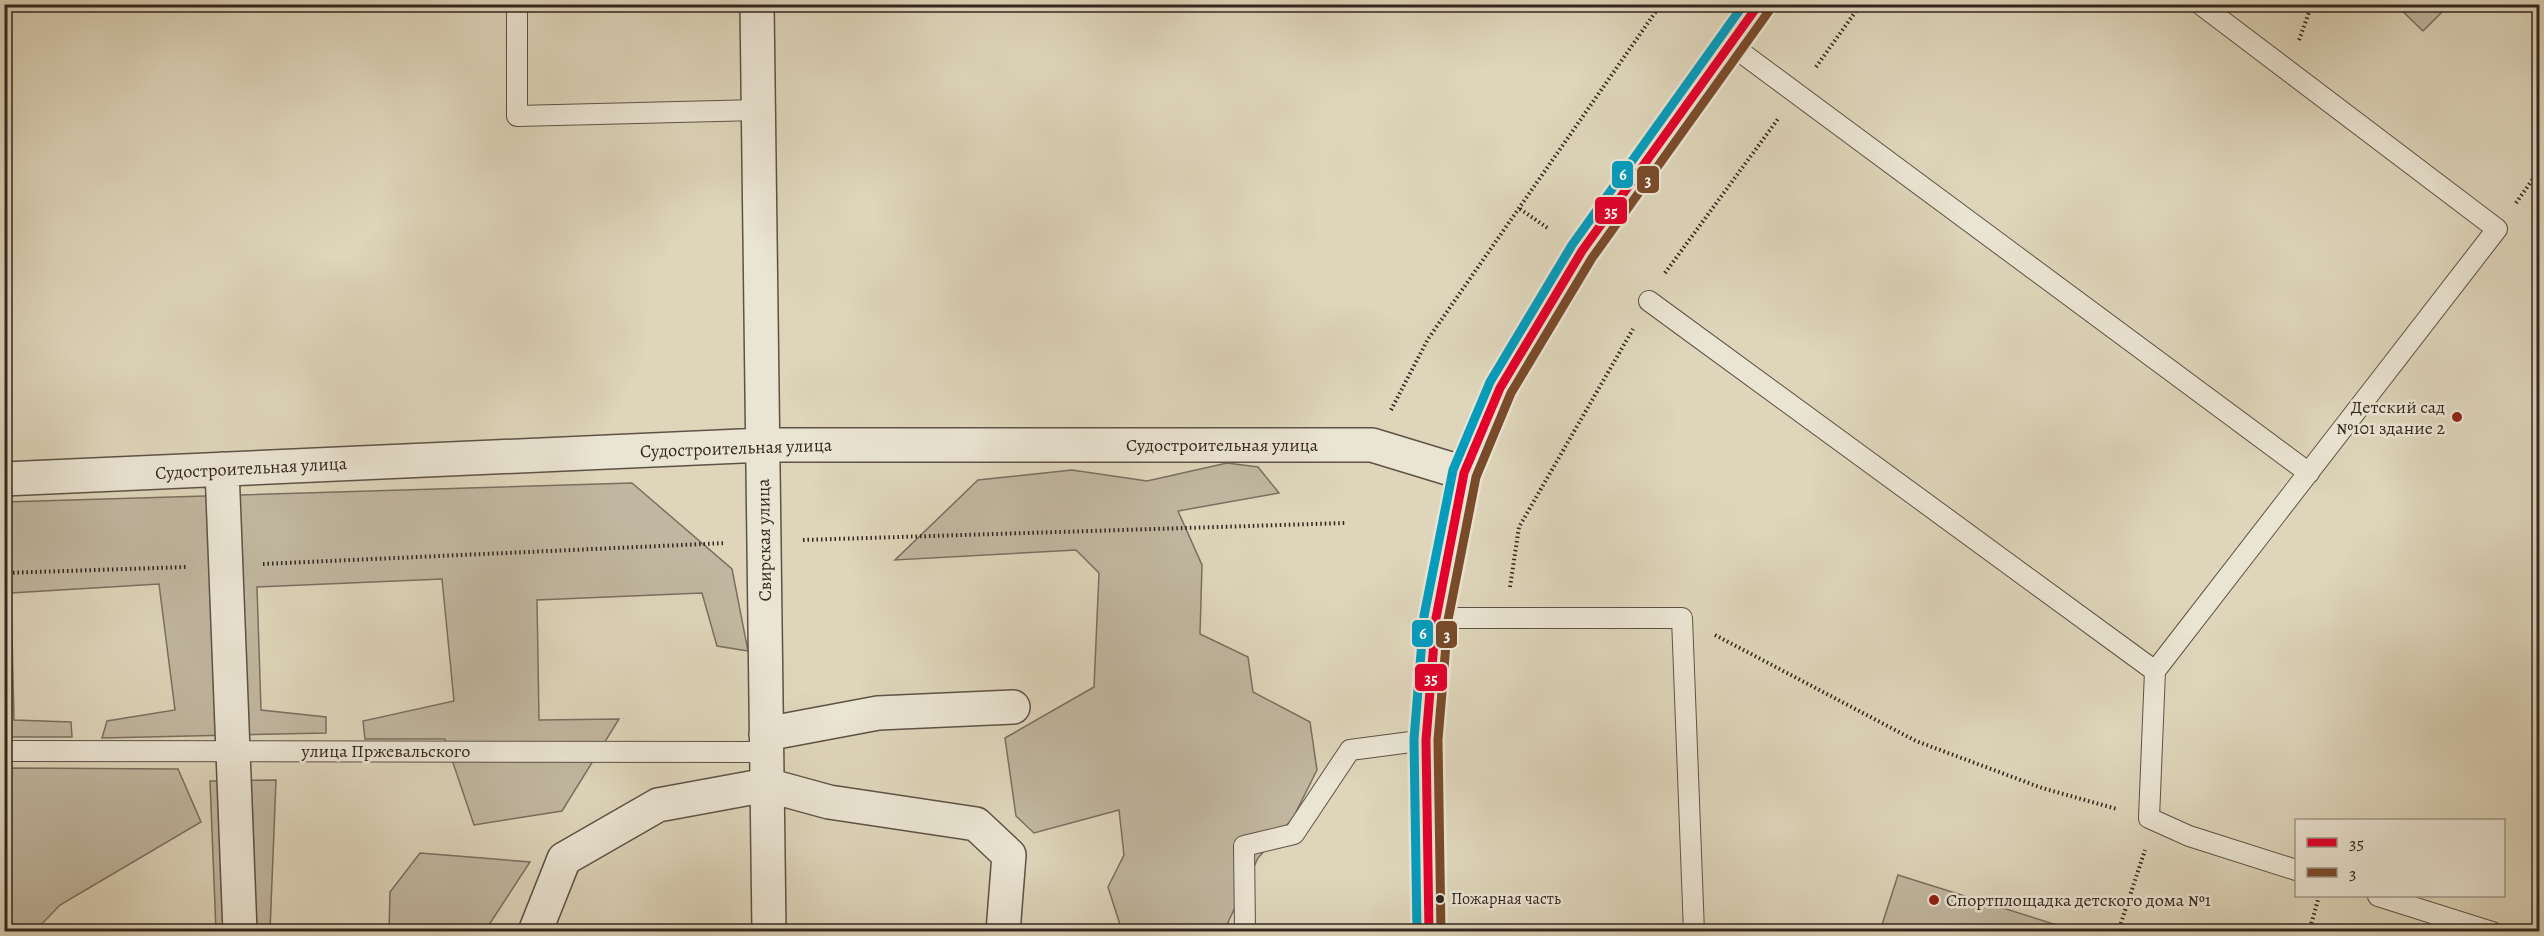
<svg xmlns="http://www.w3.org/2000/svg" width="2544" height="936" font-family="Alegreya,serif">
<style>
.green{fill:#c1b7a0;stroke:#7a6f60;stroke-width:1.5}
.lines{fill:none;stroke-linecap:round;stroke-linejoin:round}
.lane-casing{stroke:#5e5246;stroke-width:22}
.street-casing{stroke:#5e5246;stroke-width:36}
.secondary-casing{stroke:#342720;stroke-width:36}
.path{stroke:#342720;stroke-width:4;stroke-dasharray:1.5 3;stroke-linecap:butt}
.lane{stroke:#eae4d2;stroke-width:20}
.street{stroke:#eae4d2;stroke-width:33}
.secondary{stroke:#eae4d2;stroke-width:33}
.bus-1-casing{stroke:#eae4d2;stroke-width:14}
.bus-2-casing{stroke:#eae4d2;stroke-width:14}
.bus-3-casing{stroke:#eae4d2;stroke-width:14}
.bus-1{stroke:#e4002b;stroke-width:9}
.bus-2{stroke:#7a4b2a;stroke-width:9}
.bus-3{stroke:#059cbd;stroke-width:9}
.poi-dot{fill:#8f2418;stroke:#eae4d2;stroke-width:2}
.bus-dot{fill:#342720;stroke:#eae4d2;stroke-width:2}
.labels{text-anchor:middle;dominant-baseline:central;stroke-width:5;stroke-linejoin:round;paint-order:stroke}
.bus-label{font-size:16px;fill:#342720;stroke:#eae4d2;text-anchor:start}
.poi-label{font-size:18px;fill:#342720;stroke:#eae4d2;text-anchor:end}
.street-label{font-size:18px;fill:#342720;stroke:#eae4d2}
.line-badge{stroke:#eae4d2;stroke-width:2}
.badge-label{font-size:16px;text-anchor:middle;font-weight:bold;fill:#fff}
</style>
<rect width="100%" height="100%" fill="#ded5ba"/>
<filter id="stains"><feTurbulence type="fractalNoise" baseFrequency=".00333" numOctaves="4"/><feColorMatrix values="0 0 0 0 .2 0 0 0 0 .09 0 0 0 0 .02 0 0 0 .5 -.17"/></filter>
<radialGradient id="worn" r=".72"><stop offset=".6" stop-color="#630" stop-opacity="0"/><stop offset="1" stop-color="#630" stop-opacity=".3"/></radialGradient>
<path class="green" d="M 2396,5 L 2449,5 L 2423,31 Z
M 1227,463 L 1258,467 L 1279,493 L 1178,511 L 1202,565 L 1200,634 L 1248,657 L 1253,692 L 1310,722 L 1317,770 L 1293,818 L 1258,858 L 1224,931 L 1122,931 L 1108,887 L 1124,855 L 1119,810 L 1034,833 L 1016,816 L 1005,738 L 1094,687 L 1099,573 L 1076,550 L 895,560 L 978,480 L 1072,470 L 1147,481 Z
M 632,483 L 732,569 L 748,651 L 717,646 L 702,593 L 537,600 L 539,720 L 619,719 L 562,811 L 474,825 L 445,739 L 365,739 L 363,721 L 454,701 L 442,579 L 257,587 L 261,710 L 326,717 L 326,733 L 102,738 L 107,721 L 175,710 L 159,584 L 11,593 L 14,720 L 71,722 L 72,737 L 5,737 L 4,502 Z
M 5,768 L 178,769 L 201,822 L 60,905 L 35,931 L 5,931 Z
M 276,780 L 270,931 L 216,931 L 210,781 Z
M 420,853 L 530,862 L 485,931 L 389,931 L 390,892 Z
M 1898,875 L 2060,926 L 2058,931 L 1880,931 Z"/>
<g class="lines">
<g class="lane-casing">
<path id="lane" d="M 517,4 L 517,116 L 758,110
M 2200,4 L 2497,229 L 2155,671 L 2149,818 L 2189,836 L 2296,870
M 1731,45 L 2309,473
M 1649,301 L 2155,671
M 1436,618 L 1682,618 L 1694,932
M 4,751 L 767,752
M 2378,896 L 2492,932
M 1245,932 L 1244,846 L 1294,834 L 1350,750 L 1426,740"/>
</g>
<g class="street-casing">
<path id="street" d="M 757,4 L 769,932
M 222,469 L 240,932
M 4,479 L 763,445 L 1372,445 L 1464,473
M 766,734 L 878,713 L 1013,707
M 535,932 L 564,859 L 658,805 L 767,785 L 829,802 L 976,824 L 1009,855 L 1003,932"/>
</g>
<g class="secondary-casing">
<path id="secondary" d="M 1429,932 L 1426,740 L 1436,618 L 1464,473 L 1500,388 L 1582,251 L 1759,4"/>
</g>
<path class="path" d="M 2299,40 L 2312,4
M 1816,67 L 1861,4
M 2516,203 L 2540,169
M 1520,209 L 1549,229
M 1665,273 L 1778,119
M 1391,410 L 1428,339 L 1661,4
M 803,540 L 1345,523
M 263,564 L 726,543
M 4,573 L 187,567
M 1510,587 L 1519,527 L 1633,329
M 1715,635 L 1916,741 L 2042,788 L 2117,809
M 2118,932 L 2145,850
M 2309,932 L 2319,896"/>
<use href="#lane" class="lane"/>
<use href="#street" class="street"/>
<use href="#secondary" class="secondary"/>
<g class="bus-1-casing">
<path id="bus-1" d="M 1429,932 L 1426,740 L 1436,618 L 1464,473 L 1500,388 L 1582,251 L 1759,4"/>
</g>
<g class="bus-2-casing">
<path id="bus-2" d="M 1441,932 L 1438,740 L 1448,620 L 1476,477 L 1511,393 L 1592,258 L 1769,11"/>
</g>
<g class="bus-3-casing">
<path id="bus-3" d="M 1417,932 L 1414,739 L 1424,616 L 1453,470 L 1490,382 L 1572,245 L 1744,4"/>
</g>
<use href="#bus-1" class="bus-1"/>
<use href="#bus-2" class="bus-2"/>
<use href="#bus-3" class="bus-3"/>
</g>
<g class="poi-dot">
<circle cx="2457" cy="417" r="6"/>
<circle cx="1934" cy="900" r="6"/>
</g>
<circle class="bus-dot" cx="1440" cy="899" r="5"/>
<g class="labels">
<g class="bus-label">
<text x="1451" y="899">Пожарная часть</text>
</g>
<g class="poi-label">
<text x="2445" y="407">Детский сад<tspan x="2445" dy="21">№101 здание 2</tspan></text>
<text x="1946" y="900" text-anchor="start">Спортплощадка детского дома №1</text>
</g>
<g class="street-label">
<text x="1222" y="445">Судостроительная улица</text>
<text transform="translate(736 448) rotate(-2)">Судостроительная улица</text>
<text transform="translate(251 468) rotate(-3)">Судостроительная улица</text>
<text transform="translate(764 540) rotate(-91)">Свирская улица</text>
<text x="386" y="751">улица Пржевальского</text>
</g>
</g>
<g class="line-badge">
<rect x="1611" y="160" width="23" height="29" rx="6" fill="#059cbd"/>
<rect x="1636" y="165" width="24" height="29" rx="6" fill="#7a4b2a"/>
<rect x="1594" y="196" width="34" height="29" rx="6" fill="#e4002b"/>
<rect x="1411" y="619" width="23" height="29" rx="6" fill="#059cbd"/>
<rect x="1435" y="620" width="23" height="29" rx="6" fill="#7a4b2a"/>
<rect x="1414" y="663" width="34" height="29" rx="6" fill="#e4002b"/>
</g>
<g class="badge-label">
<text x="1623" y="180">6</text>
<text x="1648" y="186">3</text>
<text x="1611" y="217">35</text>
<text x="1423" y="639">6</text>
<text x="1447" y="641">3</text>
<text x="1431" y="684">35</text>
</g>
<rect width="2544" height="936" fill="none" stroke="#ded5ba" stroke-width="24"/>
<rect x="6" y="6" width="2532" height="924" fill="none" stroke="#342720" stroke-width="3"/>
<rect x="12" y="12" width="2520" height="912" fill="none" stroke="#342720" stroke-width="1.5"/>
<rect x="2295" y="819" width="210" height="78" fill="#eae4d2" stroke="#a1988b" stroke-width="1.5"/>
<rect x="2307" y="838" width="30" height="9" fill="#e4002b" stroke="#a1988b" stroke-width="1.5"/>
<text x="2349" y="849" font-size="18" fill="#342720">35</text>
<rect x="2307" y="868" width="30" height="9" fill="#7a4b2a" stroke="#a1988b" stroke-width="1.5"/>
<text x="2349" y="879" font-size="18" fill="#342720">3</text>
<rect width="100%" height="100%" filter="url(#stains)"/>
<rect width="100%" height="100%" fill="url(#worn)"/>
</svg>
